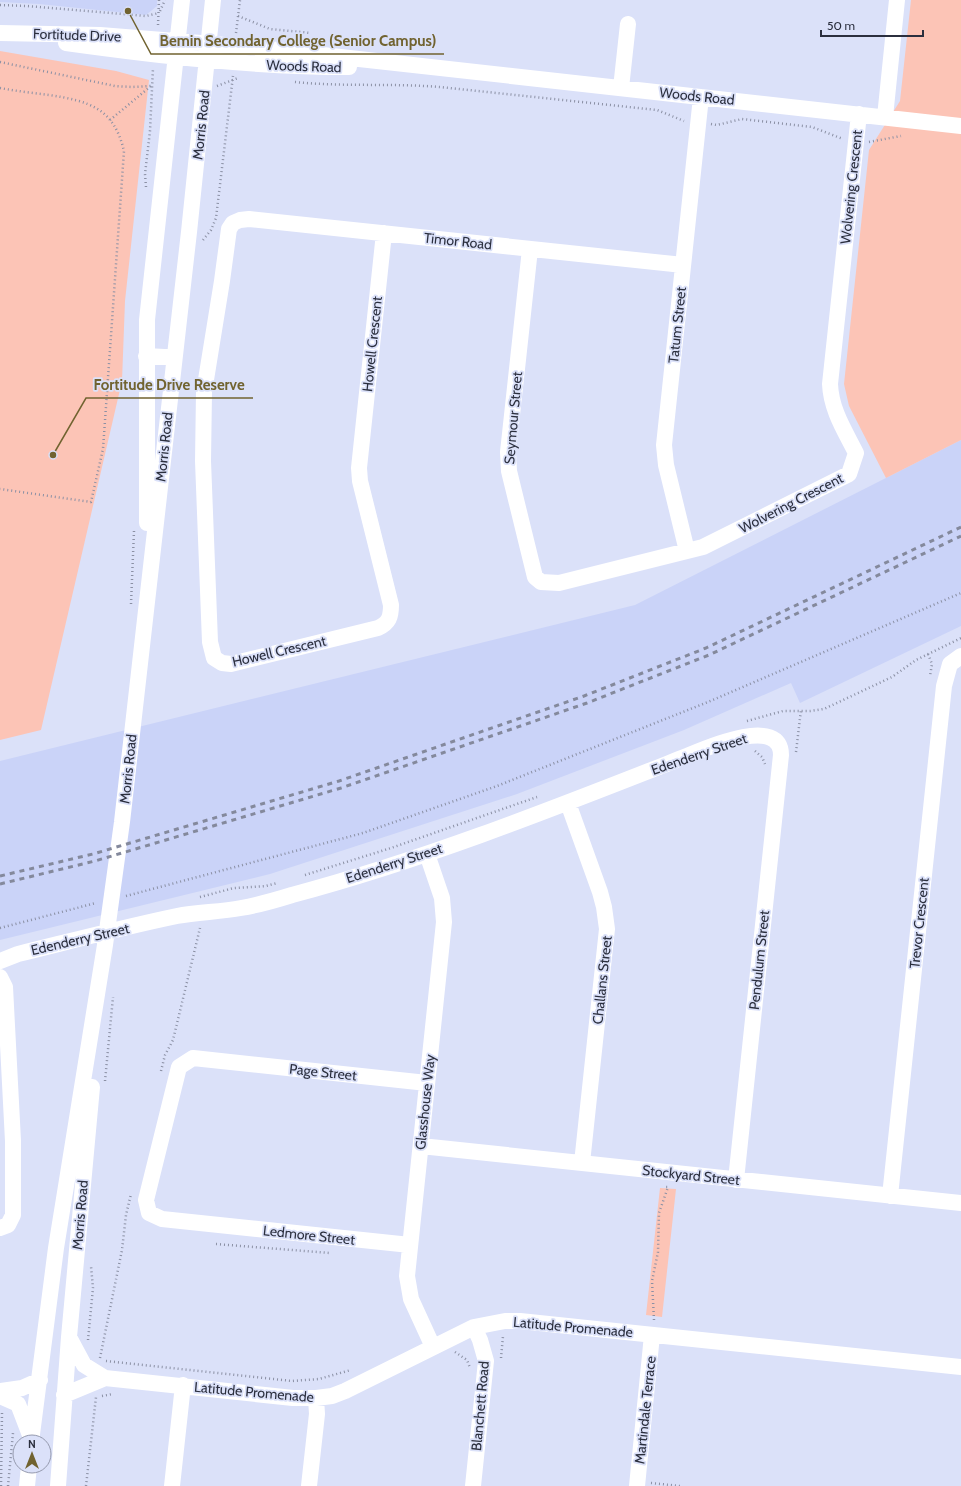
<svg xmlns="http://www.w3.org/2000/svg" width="961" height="1486" font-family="Cabin,sans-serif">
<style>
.built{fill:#cad3f8}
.green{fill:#fcc4b6}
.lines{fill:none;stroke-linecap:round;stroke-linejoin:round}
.path{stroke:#8b90a4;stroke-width:2.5;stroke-dasharray:1 3;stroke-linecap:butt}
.minor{stroke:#fff;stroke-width:16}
.rail{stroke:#84899c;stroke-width:3;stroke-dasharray:5 5;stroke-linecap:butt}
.labels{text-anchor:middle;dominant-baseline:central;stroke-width:3.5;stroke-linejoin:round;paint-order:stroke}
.street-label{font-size:14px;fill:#2b2f3e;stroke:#dbe1f9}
.leader{fill:none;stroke:#716330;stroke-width:1.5}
.callout-dot{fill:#716330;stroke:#dbe1f9;stroke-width:1.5}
.callout-label{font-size:15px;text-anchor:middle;font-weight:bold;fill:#716330;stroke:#dbe1f9;stroke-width:3.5;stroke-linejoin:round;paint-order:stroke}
</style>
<rect width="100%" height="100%" fill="#dbe1f9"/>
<path class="built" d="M 0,0 L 157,0 L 157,6 L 146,15 L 39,4 L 0,2 Z
M 961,440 L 961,626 L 800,703 L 791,683 L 684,730 L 517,794 L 270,874 L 0,940 L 0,761 L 635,605 Z"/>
<path class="green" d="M 911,0 L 961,0 L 961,440 L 886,478 L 849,406 L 844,384 L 869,150 L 900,101 Z
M 0,51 L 116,71 L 149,80 L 125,301 L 122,381 L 41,730 L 0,740 Z
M 660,1188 L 676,1189 L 662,1317 L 646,1315 Z"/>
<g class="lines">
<path class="path" d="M 0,5 L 27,6 L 146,16 L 159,13
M 160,11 L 165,0
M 238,16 L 270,29 L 311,33
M 158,25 L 159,0
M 236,33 L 240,0
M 0,62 L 115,86 L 132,87 L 151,86
M 295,82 C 343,87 392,83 440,87 L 657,110 L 684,121
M 217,86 L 238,78
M 0,88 C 16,91 33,93 49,95 C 89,101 114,108 124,151 L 103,449 L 91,502 L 0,489
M 110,120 L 151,86
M 711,124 L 717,125 L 742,119 L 812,127 L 843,139
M 869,142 L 901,136
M 146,187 L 145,174 L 150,131 L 153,68
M 203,240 L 211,230 L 216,218 L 233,76
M 131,604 L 134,531
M 928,654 L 932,664 L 930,676
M 747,721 L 783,711 L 810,711 L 824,709 L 892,677 L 916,660 L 961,638
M 755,751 L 762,757 L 765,764
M 796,752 L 801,710
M 305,875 L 391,848 L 537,797
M 126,896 L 363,833 L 497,786 L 708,702 L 961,593
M 200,897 L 234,888 L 266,886 L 277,883
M 0,928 L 96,903
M 161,1071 L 165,1055 L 173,1040 L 200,928
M 105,1081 L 113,997
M 216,1244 L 330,1253
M 654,1320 L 652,1281 L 658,1252 L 659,1213 L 668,1187 L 666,1187
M 88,1340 L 93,1288 L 91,1266
M 455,1352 L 467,1360 L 470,1368
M 100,1358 L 122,1250 L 126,1215 L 131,1194
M 501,1358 L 503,1336
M 106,1361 L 292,1381 L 319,1379 L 351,1370
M 102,1396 L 113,1394
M 651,1483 L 680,1486
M 1,1486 L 2,1413
M 8,1486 L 13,1433
M 86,1486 L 96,1397"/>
<path class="minor" d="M 0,33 L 100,35 L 251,47 L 961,126
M 66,43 C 160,56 254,67 349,67
M 621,88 L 628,24
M 885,117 L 897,0
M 384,233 L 359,468 L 360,481 L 391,605 C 391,617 389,623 378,628 L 231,664 L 222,663 L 214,658 L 210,642 L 203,461 L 204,392 L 222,281 L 229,229 L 233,223 L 240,220 L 249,219 L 683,265
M 530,249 L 508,452 L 509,471 L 535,577 L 541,582 L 559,583 L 703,547 L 849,474 L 856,453 C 845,431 831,410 830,384 L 859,114
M 146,356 L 164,357 L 174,356
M 147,523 L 147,320 L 182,0
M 687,551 L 666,465 L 664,445 L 701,97
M 568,803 L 600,892 L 604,907 L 607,929 L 582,1163
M 427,854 L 442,898 L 444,922 L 407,1276 L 411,1299 L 433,1347
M 0,961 L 18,954 C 71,941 124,927 177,916 C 198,912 220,912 241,908 C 258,905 276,900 292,895 C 427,859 557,807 687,756 C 706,748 781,715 781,755 L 736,1180
M 0,977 L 5,987 L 13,1141 L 13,1215 L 8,1225 L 0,1228
M 421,1146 L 961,1203
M 890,1196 L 944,686 L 950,664 L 961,656
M 410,1245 L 162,1219 L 149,1213 L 146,1200 L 179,1067 L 193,1058 L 427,1083
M 69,1337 L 84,1365 L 105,1378 L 293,1398 L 316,1398 L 332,1396 L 345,1391 L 474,1327 L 505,1321 L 520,1321 L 961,1367
M 0,1391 L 22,1388 L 40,1380
M 64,1395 L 105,1378
M 0,1396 L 18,1404 L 31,1438
M 31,1442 L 56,1248 L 105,945 L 122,822 L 189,232 L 213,0
M 27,1486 L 29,1466
M 58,1486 L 69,1337 L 92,1087
M 172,1486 L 183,1385
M 309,1486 L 317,1414 L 316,1398
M 473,1486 L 486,1361 L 480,1340 L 474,1327
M 637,1486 L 652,1335"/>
<path class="rail" d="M 0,876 L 93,854 L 339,781 L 584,696 L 706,648 L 961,527
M 0,884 L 95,861 L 341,788 L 587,703 L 709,655 L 961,536"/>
</g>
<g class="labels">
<g class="street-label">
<text transform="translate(77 35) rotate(2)">Fortitude Drive</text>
<text transform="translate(304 66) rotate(2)">Woods Road</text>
<text transform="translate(697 96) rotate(6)">Woods Road</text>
<text transform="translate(201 125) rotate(-84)">Morris Road</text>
<text transform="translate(851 187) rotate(-84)">Wolvering Crescent</text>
<text transform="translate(458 241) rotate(6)">Timor Road</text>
<text transform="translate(677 325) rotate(-84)">Tatum Street</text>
<text transform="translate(372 344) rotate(-84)">Howell Crescent</text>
<text transform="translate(513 418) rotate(-85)">Seymour Street</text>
<text transform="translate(164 447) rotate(-84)">Morris Road</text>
<text transform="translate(791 503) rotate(-27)">Wolvering Crescent</text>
<text transform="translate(279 651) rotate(-13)">Howell Crescent</text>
<text transform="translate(699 754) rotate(-19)">Edenderry Street</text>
<text transform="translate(128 769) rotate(-84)">Morris Road</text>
<text transform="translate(394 863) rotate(-18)">Edenderry Street</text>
<text transform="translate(919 923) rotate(-84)">Trevor Crescent</text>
<text transform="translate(80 939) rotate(-13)">Edenderry Street</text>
<text transform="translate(759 960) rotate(-84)">Pendulum Street</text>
<text transform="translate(602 980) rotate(-84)">Challans Street</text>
<text transform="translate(323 1072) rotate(6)">Page Street</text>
<text transform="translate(425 1102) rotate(-84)">Glasshouse Way</text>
<text transform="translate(691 1175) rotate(6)">Stockyard Street</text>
<text transform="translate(80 1215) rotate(-85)">Morris Road</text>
<text transform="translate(309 1235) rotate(6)">Ledmore Street</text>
<text transform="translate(573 1327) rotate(5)">Latitude Promenade</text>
<text transform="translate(254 1392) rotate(5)">Latitude Promenade</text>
<text transform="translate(480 1406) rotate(-85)">Blanchett Road</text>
<text transform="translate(645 1410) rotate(-84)">Martindale Terrace</text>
</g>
</g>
<path class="leader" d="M128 11L151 54H444M53 455L86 398H253"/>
<g class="callout-dot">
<circle cx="128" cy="11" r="4"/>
<circle cx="53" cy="455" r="4"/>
</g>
<g class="callout-label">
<text x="298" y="46">Bemin Secondary College (Senior Campus)</text>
<text x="169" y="390">Fortitude Drive Reserve</text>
</g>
<g transform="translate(32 1454)"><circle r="19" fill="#dbe1f9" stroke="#959aae"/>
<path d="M0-3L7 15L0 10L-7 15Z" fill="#716330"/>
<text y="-6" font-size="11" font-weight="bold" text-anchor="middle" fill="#2b2f3e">N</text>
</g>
<path d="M821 30v6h102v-6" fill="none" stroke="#2b2f3e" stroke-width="2"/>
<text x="827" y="30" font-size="12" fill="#2b2f3e" stroke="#dbe1f9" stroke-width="3" paint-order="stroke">50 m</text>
</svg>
